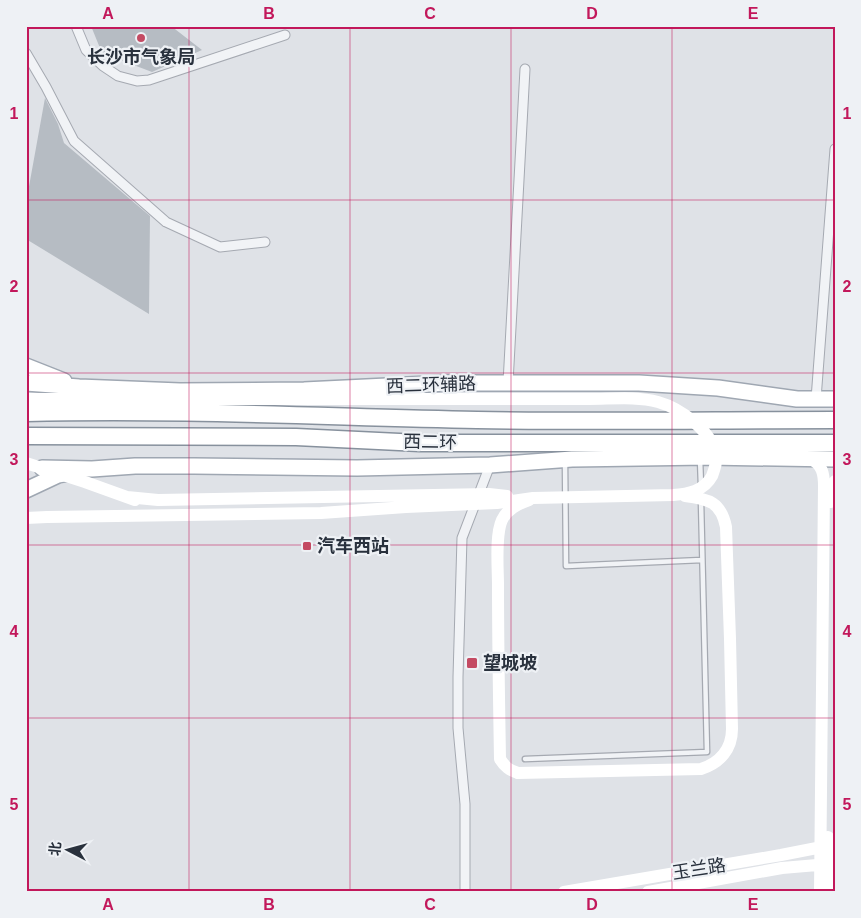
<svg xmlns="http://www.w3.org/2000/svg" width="861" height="918" font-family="Arial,'Noto Sans SC',sans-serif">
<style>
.building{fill:#b6bcc3}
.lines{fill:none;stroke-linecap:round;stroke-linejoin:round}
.lane-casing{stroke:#a5a9b1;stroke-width:7}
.street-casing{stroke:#a5a9b1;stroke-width:11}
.primary-casing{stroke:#9fa7b2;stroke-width:18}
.highway-casing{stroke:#87919d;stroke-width:19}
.lane{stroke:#f1f3f6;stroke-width:4.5}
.street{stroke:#f1f3f6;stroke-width:9}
.secondary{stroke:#fff;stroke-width:12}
.primary{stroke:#fff;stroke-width:15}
.highway{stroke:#fff;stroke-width:16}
.secondary-bridge{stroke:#fff;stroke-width:12}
.grid{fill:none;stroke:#c2185b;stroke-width:1;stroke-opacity:0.55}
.poi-dot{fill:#c44b63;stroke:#eef1f5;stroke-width:2}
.labels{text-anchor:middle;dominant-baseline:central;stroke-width:4.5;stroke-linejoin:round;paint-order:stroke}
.poi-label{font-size:18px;font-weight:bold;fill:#29313d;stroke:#eef1f5;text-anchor:start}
.street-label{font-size:18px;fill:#29313d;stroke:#eef1f5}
.neatline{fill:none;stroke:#c2185b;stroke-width:2}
.grid-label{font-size:16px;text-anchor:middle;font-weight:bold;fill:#c2185b}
</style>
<rect width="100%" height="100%" fill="#dfe2e7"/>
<path class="building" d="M 91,26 L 171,26 L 202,50 L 152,72 L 102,53 Z
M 45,98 L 58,124 L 64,143 L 150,216 L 149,314 L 26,239 L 26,203 Z"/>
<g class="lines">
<g class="lane-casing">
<path id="lane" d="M 700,459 L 701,486
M 565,461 L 566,566 L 702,560
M 525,759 L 707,752 L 701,501"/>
</g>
<g class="street-casing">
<path id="street" d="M 76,26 L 86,50 L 103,66 L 118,76 L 137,81 L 149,80 L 285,35
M 26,53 L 46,87 L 74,141 L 166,222 L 220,247 L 265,242
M 508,383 L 525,69
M 816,399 L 835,149
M 465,892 L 465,804 L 458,728 L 458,677 L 462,538 L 490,465"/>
</g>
<g class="primary-casing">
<path id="primary" d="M 26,366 L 64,381
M 26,383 L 79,387 L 180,391 L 304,390 L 449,383 L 639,383 L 718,388 L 797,399 L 835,399
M 42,468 L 92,469 L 135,466 L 194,466 L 357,468 L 490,465 L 572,459 L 707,457 L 835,459
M 26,490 L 58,475 L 69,473"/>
</g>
<g class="highway-casing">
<path id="highway" d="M 26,413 C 177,409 327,417 477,420 C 596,422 716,420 835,420
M 26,436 L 296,437 L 420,443 L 835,443"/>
</g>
<use href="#lane" class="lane"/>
<use href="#street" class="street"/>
<path class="secondary" d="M 26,399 L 463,399
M 811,459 C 822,465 824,473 824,486 L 820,892
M 831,502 L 832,488 L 835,481
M 518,773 C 509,770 505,767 500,759 C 499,701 498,643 498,585 C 498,568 495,535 502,520 C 507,509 518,504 529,500
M 828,837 L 831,892
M 564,892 L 781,855 L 827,846
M 648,892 L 782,868 L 829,864"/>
<use href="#primary" class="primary"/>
<use href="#highway" class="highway"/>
<path class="secondary-bridge" d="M 26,463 L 85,482 L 135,500
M 127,497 L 158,500 L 489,494 L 507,496
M 26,518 L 47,517 L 321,513 L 406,507 L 497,503 L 533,498 L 673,495 C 688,494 704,491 712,476 C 714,470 717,464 716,457 C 714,432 680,408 658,402 C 636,396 612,399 589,399 C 547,399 505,399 463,399
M 518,773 L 701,769 C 720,763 732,749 732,729 L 730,639 L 726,527 C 721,502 709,499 685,496"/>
</g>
<path class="grid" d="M 189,26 L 189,892M 350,26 L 350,892M 511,26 L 511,892M 672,26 L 672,892M 26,200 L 835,200M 26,373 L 835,373M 26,545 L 835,545M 26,718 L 835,718"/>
<g class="poi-dot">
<circle cx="141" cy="38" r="5"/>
<rect x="302" y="541" width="10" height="10" rx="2.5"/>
<rect x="466" y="657" width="12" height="12" rx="2.5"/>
</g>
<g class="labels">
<g class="poi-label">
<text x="141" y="57" text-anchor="middle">长沙市气象局</text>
<text x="317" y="546">汽车西站</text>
<text x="483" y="663">望城坡</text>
</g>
<g class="street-label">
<text transform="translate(431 385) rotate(-2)">西二环辅路</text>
<text transform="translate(430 442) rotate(1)">西二环</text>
<text transform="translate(699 869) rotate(-9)">玉兰路</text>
</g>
</g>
<rect width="861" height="918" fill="none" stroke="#eef1f5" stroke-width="55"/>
<g transform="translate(68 850) rotate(276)" stroke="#eef1f5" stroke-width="4" paint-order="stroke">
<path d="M0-4L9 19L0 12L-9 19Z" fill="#29313d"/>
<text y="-8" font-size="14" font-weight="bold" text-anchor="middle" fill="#29313d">北</text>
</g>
<rect x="28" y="28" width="806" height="862" class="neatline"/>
<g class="grid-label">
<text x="108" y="19">A</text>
<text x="269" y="19">B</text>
<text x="430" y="19">C</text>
<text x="592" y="19">D</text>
<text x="753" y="19">E</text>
<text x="14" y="119">1</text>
<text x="847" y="119">1</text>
<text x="14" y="292">2</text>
<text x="847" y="292">2</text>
<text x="14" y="465">3</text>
<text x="847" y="465">3</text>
<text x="14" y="637">4</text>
<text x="847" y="637">4</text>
<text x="14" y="810">5</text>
<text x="847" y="810">5</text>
<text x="108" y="910">A</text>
<text x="269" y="910">B</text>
<text x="430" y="910">C</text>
<text x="592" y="910">D</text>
<text x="753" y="910">E</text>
</g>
</svg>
